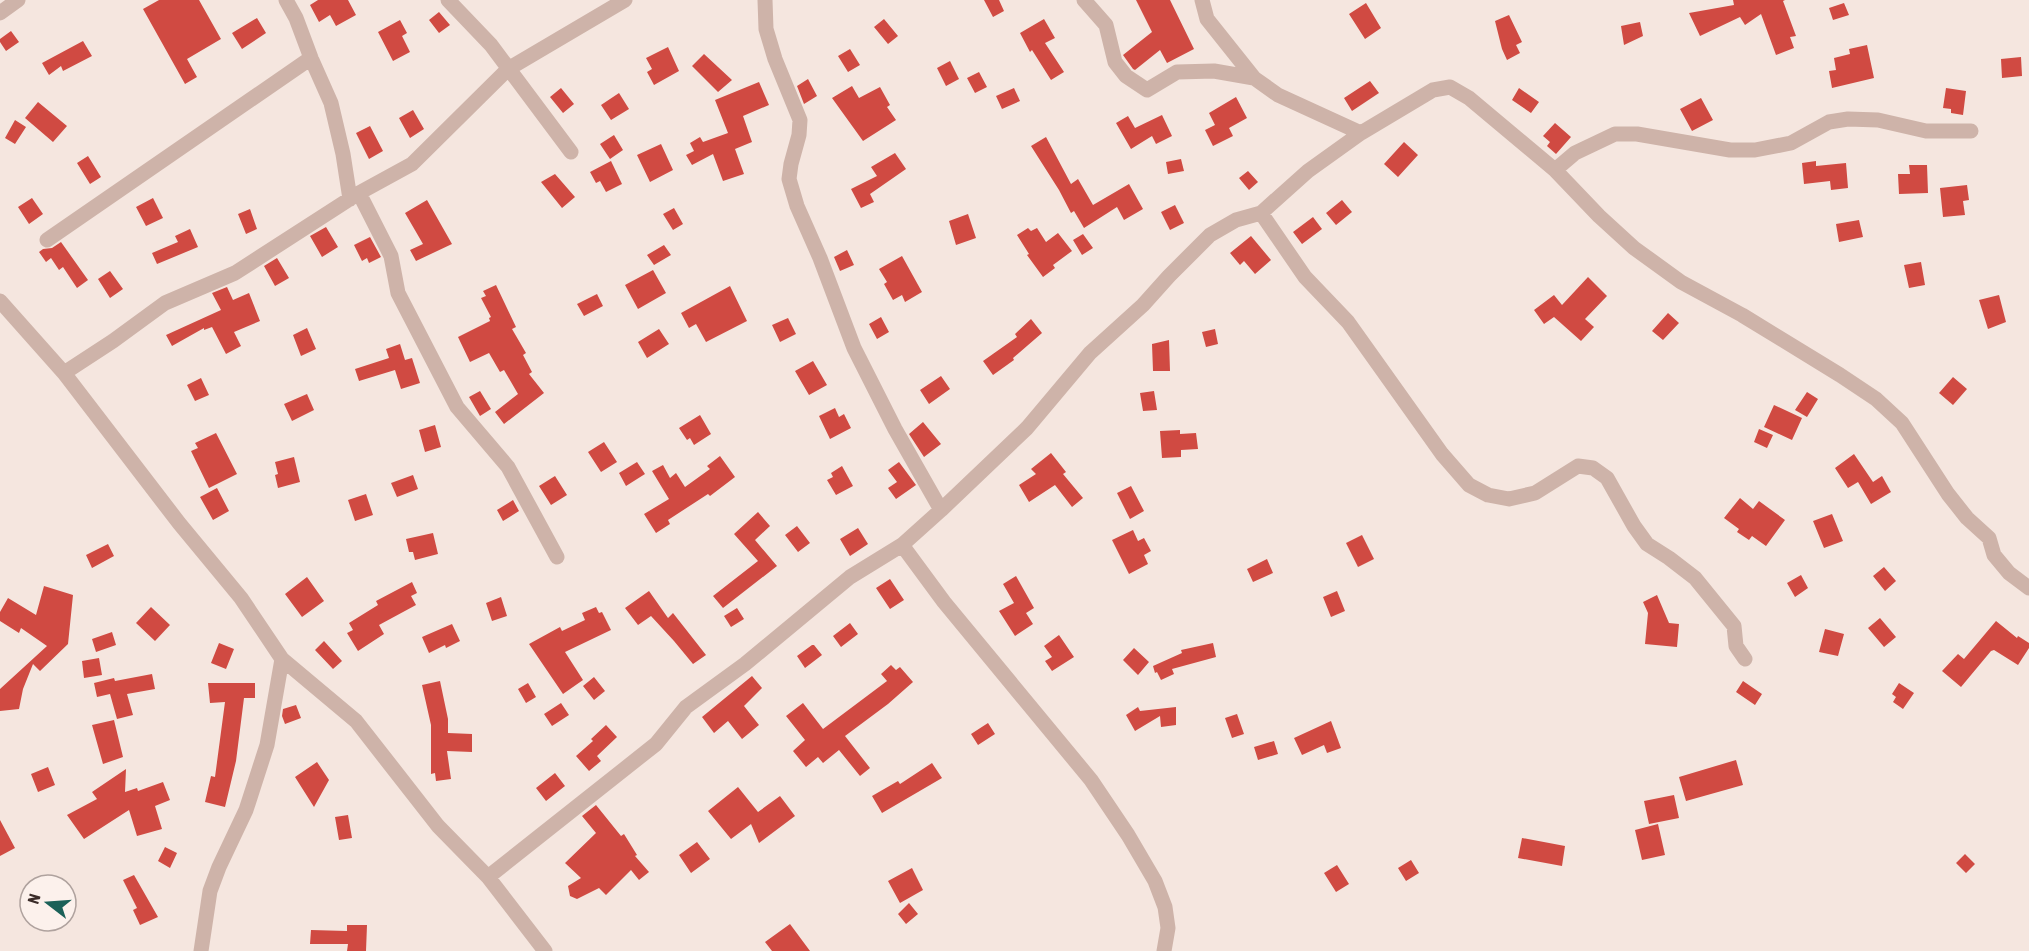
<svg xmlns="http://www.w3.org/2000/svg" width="2029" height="951" font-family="'Asap Condensed',sans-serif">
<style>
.building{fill:#d04a42}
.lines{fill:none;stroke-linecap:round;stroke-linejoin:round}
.street{stroke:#ceb3a9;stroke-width:15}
</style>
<rect width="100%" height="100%" fill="#f5e6df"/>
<path class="building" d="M 159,0 L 199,0 L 221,39 L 187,59 L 197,77 L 185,84 L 143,9 Z
M 318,0 L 348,0 L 356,15 L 336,26 L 330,15 L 319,22 L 310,5 Z
M 984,0 L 999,0 L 1004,11 L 993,17 Z
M 1136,0 L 1170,0 L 1194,49 L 1167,63 L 1160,50 L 1135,70 L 1133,69 L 1123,55 L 1152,32 Z
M 1733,0 L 1785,0 L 1783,1 L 1796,36 L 1790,37 L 1794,48 L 1776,55 L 1761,14 L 1745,25 L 1740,17 L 1700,36 L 1689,13 L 1734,5 Z
M 1366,3 L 1381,28 L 1365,39 L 1349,14 Z
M 1844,3 L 1849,15 L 1833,20 L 1829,8 Z
M 439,12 L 450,25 L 439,33 L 429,20 Z
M 1509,15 L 1522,42 L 1516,45 L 1520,53 L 1507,60 L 1502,49 L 1495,21 Z
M 257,18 L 266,33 L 242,49 L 232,33 Z
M 884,19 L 898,36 L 888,44 L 874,27 Z
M 1044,19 L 1055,38 L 1045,43 L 1064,72 L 1051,80 L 1032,50 L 1030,52 L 1020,33 Z
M 400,20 L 407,33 L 402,36 L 410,52 L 393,61 L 378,32 Z
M 1640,22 L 1643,36 L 1624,45 L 1621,26 Z
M 11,31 L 19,42 L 6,51 L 0,42 L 0,39 Z
M 83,41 L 92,56 L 63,71 L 61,66 L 49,75 L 42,63 Z
M 1867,45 L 1874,78 L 1832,88 L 1829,71 L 1836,70 L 1834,58 L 1850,54 L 1849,49 Z
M 668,47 L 679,71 L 654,85 L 647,72 L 652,69 L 646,58 Z
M 850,49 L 860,65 L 848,72 L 838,56 Z
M 704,54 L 732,80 L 718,92 L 692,66 Z
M 2021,57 L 2022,76 L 2002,78 L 2001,59 Z
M 950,61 L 959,79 L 946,86 L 937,68 Z
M 979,72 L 987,87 L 975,93 L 967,78 Z
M 808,79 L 817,96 L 804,104 L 797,86 Z
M 1370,81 L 1379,93 L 1352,111 L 1344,98 Z
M 759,82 L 769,105 L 743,116 L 752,142 L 735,149 L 744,174 L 723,181 L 713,154 L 692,165 L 686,155 L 694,151 L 690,143 L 700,137 L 703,142 L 728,133 L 715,100 Z
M 852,86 L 859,98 L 880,87 L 890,105 L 887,107 L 896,120 L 863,141 L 832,98 Z
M 561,88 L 574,104 L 563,113 L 550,97 Z
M 1014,88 L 1020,101 L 1002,109 L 996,96 Z
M 1519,88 L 1539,102 L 1531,113 L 1512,100 Z
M 1946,88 L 1966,91 L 1963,115 L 1951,113 L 1951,109 L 1943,108 Z
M 619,93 L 629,109 L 611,120 L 601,105 Z
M 1236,97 L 1247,118 L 1229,128 L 1233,136 L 1213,146 L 1205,130 L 1215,125 L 1209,113 Z
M 1701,98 L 1713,120 L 1692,131 L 1680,109 Z
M 38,102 L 67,126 L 53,142 L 25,118 Z
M 413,110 L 424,129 L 410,138 L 399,118 Z
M 1162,115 L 1172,136 L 1156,144 L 1152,136 L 1131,149 L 1116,123 L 1128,116 L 1135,128 Z
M 15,120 L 26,127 L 15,144 L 5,138 Z
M 1555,123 L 1571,137 L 1556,154 L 1547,146 L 1550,142 L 1543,136 Z
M 370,126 L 383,151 L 369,159 L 356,133 Z
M 614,135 L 623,150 L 610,159 L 600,144 Z
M 1046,137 L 1071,184 L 1078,179 L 1093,205 L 1129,184 L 1143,209 L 1124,220 L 1117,207 L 1084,228 L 1074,211 L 1071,213 L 1059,190 L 1031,146 Z
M 1404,142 L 1418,155 L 1398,177 L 1384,164 Z
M 661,144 L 673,170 L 650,182 L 637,155 Z
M 895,153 L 906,169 L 870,194 L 874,202 L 861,208 L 851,189 L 877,176 L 871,167 Z
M 88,156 L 101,177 L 90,184 L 77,163 Z
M 1181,159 L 1184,171 L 1168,174 L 1166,162 Z
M 611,161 L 622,184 L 606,192 L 600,181 L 596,183 L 590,172 Z
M 1816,161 L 1816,166 L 1846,163 L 1848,188 L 1831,190 L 1830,181 L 1804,184 L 1802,163 Z
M 1909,165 L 1927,165 L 1928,193 L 1899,194 L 1898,174 L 1910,174 Z
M 1248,171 L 1258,182 L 1249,190 L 1239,178 Z
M 555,174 L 575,197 L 562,208 L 541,182 Z
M 1967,185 L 1969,200 L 1963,201 L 1965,215 L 1943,217 L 1940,188 Z
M 32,198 L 43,214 L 29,224 L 18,207 Z
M 153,198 L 163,218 L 146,226 L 136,207 Z
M 427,200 L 452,244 L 416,261 L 410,250 L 423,244 L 405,213 Z
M 1342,200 L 1352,212 L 1336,225 L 1326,213 Z
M 1175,205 L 1184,223 L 1170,230 L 1161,212 Z
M 674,208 L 683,224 L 673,230 L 663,214 Z
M 250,209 L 257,229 L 246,234 L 238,214 Z
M 968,214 L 976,238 L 956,245 L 949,221 Z
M 1313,217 L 1322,229 L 1302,244 L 1293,232 Z
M 1859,220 L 1863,237 L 1839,242 L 1836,224 Z
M 326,227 L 338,247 L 322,257 L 310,236 Z
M 1028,228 L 1031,231 L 1037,228 L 1046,242 L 1058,233 L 1072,251 L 1053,265 L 1055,268 L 1043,277 L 1027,255 L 1029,254 L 1017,235 Z
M 190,229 L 198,247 L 157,264 L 152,253 L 178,242 L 175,236 Z
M 1083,234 L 1093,248 L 1082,255 L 1073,240 Z
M 1251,236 L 1271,260 L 1255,274 L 1244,261 L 1240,265 L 1230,253 Z
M 370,237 L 381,257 L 369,263 L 367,258 L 362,261 L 354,245 Z
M 61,242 L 88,280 L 77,288 L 63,267 L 59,270 L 51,258 L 46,262 L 39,252 L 43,249 L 52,248 Z
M 664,245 L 671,255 L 654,265 L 647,255 Z
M 847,250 L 854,265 L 840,271 L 834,257 Z
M 902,256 L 922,292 L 905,302 L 902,295 L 893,300 L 884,284 L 887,282 L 879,269 Z
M 277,258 L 289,278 L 275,286 L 264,266 Z
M 1921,262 L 1925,285 L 1909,288 L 1904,265 Z
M 653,270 L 666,293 L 638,309 L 625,285 Z
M 110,271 L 123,289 L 110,298 L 98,279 Z
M 1588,277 L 1607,296 L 1585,319 L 1594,327 L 1581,341 L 1554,317 L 1544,324 L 1534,310 L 1554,295 L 1562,305 Z
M 496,285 L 516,327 L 512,329 L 526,353 L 523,355 L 532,372 L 529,374 L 544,393 L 504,424 L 495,412 L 518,394 L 504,370 L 500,372 L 489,353 L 470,362 L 458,337 L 490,321 L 489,318 L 491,317 L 481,298 L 486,296 L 483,291 Z
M 730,286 L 747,321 L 706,342 L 696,324 L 689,328 L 681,313 Z
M 227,287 L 233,300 L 249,293 L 260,321 L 234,332 L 241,346 L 226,354 L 212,327 L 204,330 L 204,328 L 172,346 L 166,335 L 221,310 L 212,293 Z
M 597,294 L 603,306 L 584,316 L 577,304 Z
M 1999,295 L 2006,322 L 1988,329 L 1979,300 Z
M 1668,313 L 1679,323 L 1663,340 L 1652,331 Z
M 881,317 L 889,332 L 877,339 L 869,324 Z
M 788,318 L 796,334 L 780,342 L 772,325 Z
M 1031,319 L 1042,333 L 1013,358 L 1014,360 L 993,375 L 983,361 L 1017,337 L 1015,334 Z
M 307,328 L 316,349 L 301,356 L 293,335 Z
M 659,329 L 669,344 L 647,358 L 638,342 Z
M 1215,329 L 1218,344 L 1206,347 L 1202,332 Z
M 1169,340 L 1170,371 L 1153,371 L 1152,344 Z
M 400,344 L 405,360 L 412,358 L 420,383 L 401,389 L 395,370 L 359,381 L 355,369 L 389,358 L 386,349 Z
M 813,361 L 827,385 L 809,395 L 795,371 Z
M 941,376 L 950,389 L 929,404 L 920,390 Z
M 1953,377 L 1967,389 L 1953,405 L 1939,393 Z
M 201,378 L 209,395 L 195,401 L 187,385 Z
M 480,391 L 491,409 L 480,416 L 469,397 Z
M 1154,391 L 1157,410 L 1143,411 L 1140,393 Z
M 1807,392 L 1818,399 L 1807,417 L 1795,410 Z
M 307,394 L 314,410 L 292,421 L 284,404 Z
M 1774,405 L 1802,418 L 1792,440 L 1764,427 Z
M 835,408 L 839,417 L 844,414 L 851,428 L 830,439 L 819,416 Z
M 700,415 L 711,434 L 694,445 L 690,438 L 687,440 L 679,428 Z
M 923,422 L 941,444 L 924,457 L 909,434 Z
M 435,425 L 441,447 L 425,452 L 419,430 Z
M 1759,429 L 1773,435 L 1767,448 L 1754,442 Z
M 1180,430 L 1180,434 L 1196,433 L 1198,449 L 1181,450 L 1181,457 L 1162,458 L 1160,431 Z
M 216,433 L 237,474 L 209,488 L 191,451 L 198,448 L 195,443 Z
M 604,442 L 617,462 L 601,472 L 588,452 Z
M 1051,453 L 1066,472 L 1063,474 L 1083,498 L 1072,507 L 1055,485 L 1029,502 L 1019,485 L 1036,474 L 1031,469 Z
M 1854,454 L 1873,482 L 1882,476 L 1891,492 L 1871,504 L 1858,482 L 1848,488 L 1835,468 Z
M 720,456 L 735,477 L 710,496 L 708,494 L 668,520 L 670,524 L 656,533 L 644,514 L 669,499 L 652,471 L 663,465 L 670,478 L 676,473 L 685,487 L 710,469 L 707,466 Z
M 294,457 L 300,482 L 278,488 L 275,475 L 278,474 L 275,462 Z
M 637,462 L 645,474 L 626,486 L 619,473 Z
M 899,462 L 916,485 L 896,499 L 888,488 L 897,482 L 888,470 Z
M 842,466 L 853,486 L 836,495 L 827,480 L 833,477 L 831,473 Z
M 413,475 L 418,489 L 397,497 L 391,483 Z
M 555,476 L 567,495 L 551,505 L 539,486 Z
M 1131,486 L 1144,511 L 1130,519 L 1117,493 Z
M 217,488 L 229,511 L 213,520 L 200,497 Z
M 366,494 L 373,515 L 355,521 L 348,500 Z
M 1740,498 L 1753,509 L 1759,501 L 1785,520 L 1766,546 L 1752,536 L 1749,540 L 1737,532 L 1739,529 L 1724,518 Z
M 513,500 L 519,511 L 503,521 L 497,510 Z
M 758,512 L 770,526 L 755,540 L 777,566 L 723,608 L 713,596 L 758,561 L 734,534 Z
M 1832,514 L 1843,541 L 1824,548 L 1813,521 Z
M 797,526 L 810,543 L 798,552 L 785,535 Z
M 858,528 L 868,544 L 850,556 L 840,539 Z
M 1133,530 L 1138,541 L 1144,538 L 1151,551 L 1144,555 L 1148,564 L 1129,574 L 1112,540 Z
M 433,533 L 438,554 L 415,560 L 413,552 L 409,552 L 406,539 Z
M 1362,535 L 1374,559 L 1358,567 L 1346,543 Z
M 108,544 L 114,556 L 92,568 L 86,555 Z
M 1267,559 L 1273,573 L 1253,582 L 1247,569 Z
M 1884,567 L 1896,581 L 1885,591 L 1873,576 Z
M 1801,575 L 1808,588 L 1795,597 L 1787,583 Z
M 1016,576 L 1034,608 L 1026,613 L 1033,624 L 1015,636 L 999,611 L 1014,603 L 1003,584 Z
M 307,577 L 324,601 L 302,617 L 285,594 Z
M 890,579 L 904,600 L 890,609 L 876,588 Z
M 412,582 L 417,593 L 411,596 L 416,605 L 379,625 L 384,634 L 358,651 L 347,633 L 353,630 L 349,623 L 378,605 L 376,601 Z
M 44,586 L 73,595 L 68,644 L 40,671 L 33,664 L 23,689 L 19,709 L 0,711 L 0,689 L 47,646 L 21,628 L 19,633 L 0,621 L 0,612 L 8,598 L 36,615 Z
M 649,591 L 668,618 L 673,613 L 706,655 L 693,664 L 674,641 L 651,616 L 638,625 L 625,608 Z
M 1337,591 L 1345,611 L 1331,617 L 1323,597 Z
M 1657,595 L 1669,623 L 1679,624 L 1677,647 L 1645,644 L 1648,613 L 1643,602 Z
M 501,597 L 507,616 L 492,621 L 486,603 Z
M 151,607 L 170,625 L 155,641 L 136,623 Z
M 596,607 L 599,613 L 602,612 L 611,630 L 565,652 L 583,680 L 563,694 L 529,644 L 560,627 L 562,631 L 585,620 L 582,613 Z
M 737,608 L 744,619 L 731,627 L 724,616 Z
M 1880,618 L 1896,637 L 1884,647 L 1868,628 Z
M 1996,621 L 2017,638 L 2018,636 L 2029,643 L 2029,648 L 2018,665 L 1994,650 L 1991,651 L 1961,687 L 1942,671 L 1958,654 L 1964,659 Z
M 850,623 L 858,634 L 841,647 L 833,636 Z
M 452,624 L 460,641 L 446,648 L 445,645 L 429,653 L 422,637 Z
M 1825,629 L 1844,634 L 1838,656 L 1819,652 Z
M 112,632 L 116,645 L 96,652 L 92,639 Z
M 1059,635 L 1074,657 L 1052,671 L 1045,661 L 1052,657 L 1044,646 Z
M 324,641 L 342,661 L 333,669 L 315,650 Z
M 219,643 L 234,649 L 226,669 L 211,663 Z
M 1213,643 L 1216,657 L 1172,669 L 1174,674 L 1161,680 L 1157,672 L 1155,673 L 1153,666 L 1182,653 L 1181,650 Z
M 812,645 L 814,645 L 822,655 L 805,668 L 797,656 Z
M 1134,648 L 1149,662 L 1138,675 L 1123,660 Z
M 99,658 L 102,675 L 84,678 L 82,661 Z
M 891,665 L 896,670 L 900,667 L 913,682 L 888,704 L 845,736 L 870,768 L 860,776 L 839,750 L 823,763 L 818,757 L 806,767 L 793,751 L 805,740 L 786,716 L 803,703 L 823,729 L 887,681 L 881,674 Z
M 152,674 L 155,689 L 127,694 L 133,715 L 117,719 L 110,694 L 97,697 L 94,683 L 114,678 L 115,681 Z
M 752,676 L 762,688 L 744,706 L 759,725 L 742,739 L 728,721 L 714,733 L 702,717 Z
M 594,677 L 605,691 L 594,700 L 583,686 Z
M 440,681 L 448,719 L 448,733 L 472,734 L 472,752 L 447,751 L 451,779 L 436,781 L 435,773 L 431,774 L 431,725 L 422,685 Z
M 1743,681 L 1762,694 L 1755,705 L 1736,692 Z
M 208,683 L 255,683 L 255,698 L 244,698 L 236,761 L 225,807 L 205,802 L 211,776 L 215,777 L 225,702 L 210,703 Z
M 528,683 L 536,697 L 526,703 L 518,689 Z
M 1899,683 L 1914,693 L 1903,709 L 1893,702 L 1896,697 L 1892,694 Z
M 561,703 L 569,715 L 552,726 L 544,714 Z
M 296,705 L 301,718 L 285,724 L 282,716 L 283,709 Z
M 1138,707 L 1140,711 L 1176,707 L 1176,725 L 1161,727 L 1160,716 L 1135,731 L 1126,715 Z
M 1237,714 L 1244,734 L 1232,738 L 1225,718 Z
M 114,720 L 123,757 L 103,764 L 92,725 Z
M 1331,721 L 1341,748 L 1327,753 L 1324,745 L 1302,755 L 1294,738 Z
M 988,723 L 995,734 L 978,745 L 971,734 Z
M 606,725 L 617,737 L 597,756 L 601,761 L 589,771 L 576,756 L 593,741 L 591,739 Z
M 1274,741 L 1278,754 L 1258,760 L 1254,747 Z
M 1736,760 L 1743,785 L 1686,801 L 1679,777 Z
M 317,762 L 329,780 L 314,807 L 295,777 Z
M 932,763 L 942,778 L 882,813 L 872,796 L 898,781 L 900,784 Z
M 48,767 L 55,785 L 38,792 L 31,774 Z
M 126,769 L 125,792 L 137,788 L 138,791 L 163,782 L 170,800 L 155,806 L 162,829 L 137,836 L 129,810 L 84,839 L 67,815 L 97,799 L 92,792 Z
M 555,773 L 565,786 L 546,801 L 536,788 Z
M 738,787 L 758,812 L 780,796 L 795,816 L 759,843 L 751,824 L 731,839 L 708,811 Z
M 1674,795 L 1679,818 L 1649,824 L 1644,801 Z
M 596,805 L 621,836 L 624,834 L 637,855 L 635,856 L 649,872 L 639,880 L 631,870 L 606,895 L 599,888 L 577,899 L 570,896 L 568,886 L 581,878 L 565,863 L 596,833 L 582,816 Z
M 348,815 L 352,838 L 339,840 L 335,817 Z
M 0,820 L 15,848 L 0,856 Z
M 1658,824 L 1665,855 L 1642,860 L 1635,830 Z
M 1522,838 L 1565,846 L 1562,866 L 1518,858 Z
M 697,842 L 710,859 L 691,873 L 679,855 Z
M 165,847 L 177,853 L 170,868 L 158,861 Z
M 1965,854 L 1975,864 L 1966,873 L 1956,863 Z
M 1411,860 L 1419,873 L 1406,881 L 1398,868 Z
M 1337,865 L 1349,884 L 1336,892 L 1324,873 Z
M 912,868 L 923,890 L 900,903 L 888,881 Z
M 134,875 L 158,917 L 140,925 L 133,910 L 137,908 L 123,880 Z
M 909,903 L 918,914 L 906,924 L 898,914 Z
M 790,924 L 810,951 L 772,951 L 765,942 Z
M 347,925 L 367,925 L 366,951 L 347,951 L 348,944 L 310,944 L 311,930 L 347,931 Z"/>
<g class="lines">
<path class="street" d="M 286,0 L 296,18 L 311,58 L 331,103 L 343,154 L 350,199
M 448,0 L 491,45 L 571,152
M 765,0 L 766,29 L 775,59 L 800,120 L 799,135 L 791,164 L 789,179 L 797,206 L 820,258 L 854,348 L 895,429 L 941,510
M 1084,0 L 1106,25 L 1115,62 L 1126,76 L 1147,90 L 1177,72 L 1214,71 L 1254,78
M 1202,0 L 1207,19 L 1254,78 L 1278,95 L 1361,133
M 0,13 L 18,0
M 1555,170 L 1575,153 L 1615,134 L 1637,134 L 1730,150 L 1755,150 L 1791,143 L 1829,122 L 1848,119 L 1878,120 L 1926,131 L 1971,131
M 359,193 L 391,256 L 398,293 L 457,407 L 508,467 L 557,557
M 1261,213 L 1305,277 L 1348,322 L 1442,454 L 1469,485 L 1488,495 L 1509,499 L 1535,493 L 1578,466 L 1593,468 L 1607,478 L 1634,526 L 1647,544 L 1669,558 L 1695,578 L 1734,626 L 1736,646 L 1745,659
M 47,240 L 311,58
M 0,301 L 64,373 L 179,523 L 241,598 L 282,659 L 356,721 L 438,826 L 488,877 L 545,951
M 64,373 L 113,341 L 165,303 L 235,273 L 359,193 L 412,164 L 508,69 L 625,0
M 902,545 L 944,602 L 1091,780 L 1128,835 L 1155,881 L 1165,907 L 1168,928 L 1164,951
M 488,877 L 656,744 L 686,707 L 745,664 L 850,577 L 902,545 L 941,510 L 1027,428 L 1090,353 L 1143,305 L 1169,276 L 1210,235 L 1236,220 L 1261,213 L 1308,171 L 1361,133 L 1433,90 L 1450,87 L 1469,98 L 1555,170 L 1599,216 L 1634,248 L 1681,282 L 1742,315 L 1840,375 L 1876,399 L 1902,423 L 1948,494 L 1967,518 L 1989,538 L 1994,555 L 2009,573 L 2029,588
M 201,951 L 210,891 L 219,867 L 246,810 L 267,745 L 282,659"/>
</g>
<g transform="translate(48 903) rotate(287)"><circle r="28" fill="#fcf1ec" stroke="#afa29e" stroke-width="1.5"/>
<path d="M0-4.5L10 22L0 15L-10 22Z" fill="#1b6158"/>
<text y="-9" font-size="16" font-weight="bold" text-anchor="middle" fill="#3b2c29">N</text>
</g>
</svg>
